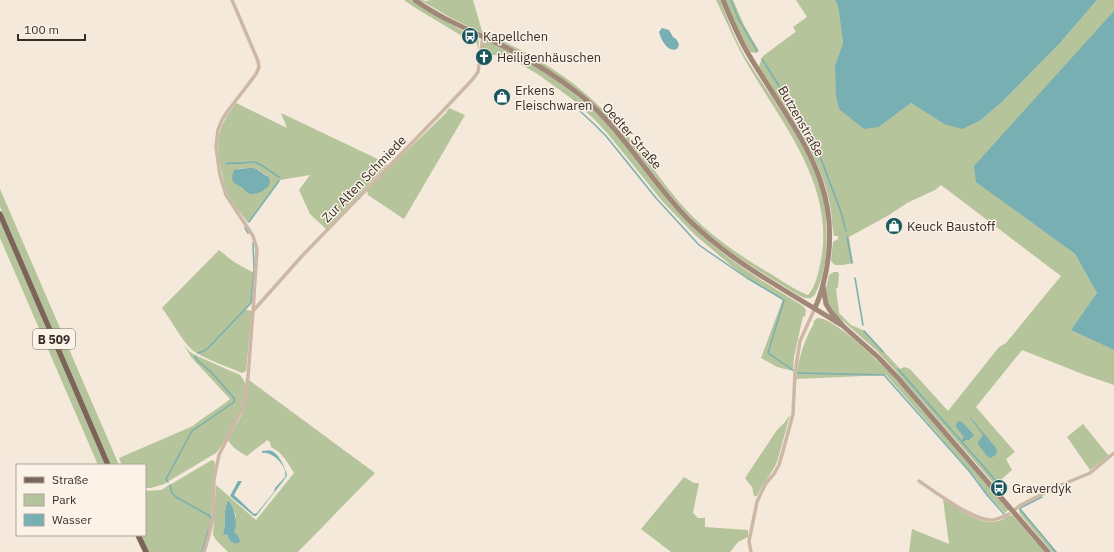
<svg xmlns="http://www.w3.org/2000/svg" width="1114" height="552" font-family="'IBM Plex Sans',sans-serif">
<style>
.green{fill:#b5c49a;fill-rule:evenodd}
.water{fill:#78afb2}
.lines{fill:none;stroke-linecap:round;stroke-linejoin:round}
.stream{stroke:#78afb2;stroke-width:1.5}
.street{stroke:#cdb8a6;stroke-width:3.5}
.secondary{stroke:#a08777;stroke-width:5}
.primary{stroke:#7b6458;stroke-width:5.5}
.labels{text-anchor:middle;dominant-baseline:central;stroke-width:3;stroke-linejoin:round;paint-order:stroke}
.shield{fill:#fbf3e8;stroke:#726862;stroke-width:1}
.shield-label{font-size:12px;font-weight:bold;fill:#382d28}
.poi-label{font-size:13px;fill:#382d28;stroke:#fbf3e8;text-anchor:start}
.street-label{font-size:13px;fill:#382d28;stroke:#fbf3e8}
</style>
<rect width="100%" height="100%" fill="#f4e9db"/>
<path class="green" d="M 404,0 L 411,0 L 466,33 L 466,36 L 477,41 L 479,39 L 478,51 L 477,43 L 462,36 L 414,7 Z
M 420,0 L 423,0 L 425,1 L 432,0 L 473,0 L 482,31 L 517,48 L 537,59 L 534,60 L 512,48 L 453,19 Z
M 716,0 L 720,0 C 728,19 735,40 746,58 C 770,97 799,132 816,175 C 820,186 824,197 825,208 C 826,214 826,220 826,226 C 828,246 826,264 820,283 C 815,295 814,302 800,296 C 766,275 732,256 702,229 C 672,201 649,166 622,134 C 598,105 568,82 537,62 L 540,61 C 572,80 601,105 626,134 C 645,156 661,181 680,203 C 705,232 738,255 771,274 C 782,281 795,290 808,295 C 815,288 818,274 820,265 C 837,188 784,127 748,65 C 736,45 727,22 716,0 Z
M 725,0 L 733,0 L 744,25 L 759,51 L 756,53 L 750,52 L 748,48 L 733,21 Z
M 796,0 L 835,0 L 838,6 L 843,43 L 835,65 L 879,127 L 911,103 L 944,124 L 981,120 L 1003,101 L 1060,43 L 1097,0 L 1114,0 L 1114,11 L 977,182 L 1075,254 L 1097,293 L 1072,330 L 1114,350 L 1114,385 L 1085,375 L 1022,350 L 976,407 L 1015,452 L 1006,459 L 1012,470 L 995,485 L 894,369 L 877,351 L 835,314 L 828,303 L 826,288 L 829,275 L 834,272 L 838,272 L 839,275 L 838,287 L 836,289 L 839,313 L 851,325 L 865,331 L 900,369 L 904,367 L 910,369 L 948,411 L 999,347 L 1006,343 L 1061,276 L 941,185 L 935,190 L 907,203 L 889,215 L 849,237 L 853,263 L 843,265 L 835,265 L 831,261 L 833,242 L 838,239 L 838,236 L 834,236 C 832,228 832,219 831,211 C 830,204 828,195 826,188 C 814,147 784,106 760,71 L 759,66 L 763,56 L 794,33 L 796,32 L 793,27 L 807,17 Z
M 487,41 C 542,66 586,98 625,144 C 648,172 668,203 694,228 C 727,260 765,283 803,306 L 806,310 L 805,317 L 803,316 L 794,357 L 793,371 L 777,367 L 761,358 L 783,299 L 750,280 L 733,267 L 695,235 L 663,202 L 608,134 L 594,119 L 572,99 L 539,75 L 505,55 L 486,55 L 482,53 L 483,44 Z
M 236,103 L 287,128 L 281,113 L 388,164 L 326,229 L 310,214 L 299,190 L 310,175 L 280,180 L 248,223 C 242,214 231,202 227,193 C 224,185 223,176 221,169 C 215,139 218,127 236,103 ZM 248,168 L 258,169 L 262,173 L 268,176 L 266,189 L 253,194 C 237,186 240,186 238,169 Z
M 449,108 L 465,115 L 404,219 L 368,195 L 367,191 L 391,166 L 446,113 Z
M 0,189 L 119,465 L 111,465 L 0,207 Z
M 0,221 L 105,465 L 98,465 L 0,238 Z
M 219,250 L 234,262 L 254,273 L 251,303 L 246,310 L 252,311 L 246,371 L 242,373 C 229,367 201,358 191,349 C 181,339 171,320 162,308 Z
M 817,318 C 833,316 878,361 890,373 L 1009,509 L 1005,513 L 987,494 L 975,477 L 902,393 L 886,375 L 796,379 C 799,357 803,343 814,323 L 813,322 Z
M 184,345 L 190,352 L 197,356 L 240,375 C 242,378 244,380 245,383 C 248,399 227,441 216,453 L 164,484 L 151,488 L 145,488 L 145,465 L 122,465 L 119,458 L 193,426 C 204,416 219,409 230,399 L 191,357 Z
M 249,380 L 375,473 L 298,552 L 228,552 L 216,540 L 213,535 L 216,485 L 256,520 L 294,473 C 288,463 282,452 271,447 L 270,442 L 267,440 C 261,446 253,450 247,456 C 240,452 232,448 228,440 L 242,414 ZM 227,502 L 230,502 L 236,515 L 234,532 L 223,534 L 225,525 L 225,511 Z
M 790,415 L 777,462 C 772,474 762,484 757,496 L 754,496 L 752,487 L 745,478 L 777,430 L 785,422 Z
M 1083,424 L 1109,456 L 1090,470 L 1067,437 Z
M 212,460 L 215,462 L 211,516 L 212,518 L 202,552 L 148,552 L 141,535 L 145,535 L 145,491 L 161,490 Z
M 684,477 L 694,483 L 699,483 L 693,513 L 698,518 L 705,518 L 705,527 L 748,530 L 748,537 L 738,542 L 730,552 L 671,552 L 641,529 Z
M 943,499 C 956,507 974,521 990,522 C 995,523 1001,520 1005,518 L 1006,514 L 1009,516 L 1012,515 L 1015,518 L 1045,552 L 909,552 L 912,529 L 949,544 Z
M 1020,508 L 1057,552 L 1052,552 L 1020,514 L 1019,511 Z"/>
<path class="water" d="M 835,0 L 1097,0 L 1060,43 L 1003,101 L 981,120 L 962,129 L 944,124 L 911,103 L 879,127 L 864,129 L 839,109 L 836,96 L 835,65 L 843,43 L 838,6 Z
M 1114,11 L 1114,350 L 1071,330 L 1097,293 L 1075,254 L 976,182 L 974,166 Z
M 662,28 L 669,30 L 673,37 L 676,39 L 678,42 L 679,45 L 677,49 C 668,53 661,40 659,32 Z
M 248,168 C 256,168 256,168 262,173 C 264,175 268,175 269,178 C 274,187 258,195 251,194 C 246,193 243,187 238,185 C 231,182 231,178 234,170 Z
M 970,418 L 971,418 L 996,448 L 997,452 L 996,454 L 991,458 L 987,456 L 978,444 L 978,442 L 983,435 Z
M 960,421 L 963,423 L 974,435 L 969,440 L 966,440 L 963,442 L 961,441 L 964,437 L 956,427 L 957,422 Z
M 262,451 C 265,451 269,450 272,451 C 279,454 286,469 287,476 L 256,516 L 254,516 L 230,496 L 238,481 L 242,481 L 234,495 L 254,514 L 257,513 L 274,492 L 275,488 L 286,476 C 285,476 285,470 285,470 C 282,462 271,451 262,453 Z
M 229,501 L 230,502 C 235,512 238,521 234,532 L 238,536 L 240,541 L 239,543 C 232,545 229,540 227,534 L 224,535 L 223,534 L 225,525 L 225,511 L 227,502 Z"/>
<g class="lines">
<path class="stream" d="M 731,0 L 738,18 L 757,51
M 762,59 L 815,143 L 841,212 L 846,231
M 580,111 L 594,124 L 606,136 L 656,198 L 699,245 L 747,278 L 784,300 L 768,353 L 793,370
M 226,164 C 230,163 234,163 238,163 C 245,164 250,160 257,163 C 265,166 272,173 279,177
M 249,222 L 279,181
M 245,228 L 248,233
M 847,237 L 852,263
M 855,278 L 863,325
M 864,331 L 883,352
M 198,353 L 204,351 L 208,348 L 251,303 L 254,269 L 253,243
M 898,369 L 997,482
M 798,373 L 884,375 L 970,472 L 987,495 L 1004,514
M 168,482 L 166,479 L 192,431 L 234,402 L 234,398 L 211,372 L 198,361 L 195,357 L 196,356
M 170,485 L 172,493 L 176,497 L 210,516 L 211,519
M 1042,497 L 1022,507 L 1020,509 L 1056,552
M 202,552 L 210,525"/>
<path class="street" d="M 253,311 L 302,256 L 363,193 L 439,115 L 472,80 L 478,72 L 483,36
M 919,481 C 935,492 970,518 989,520 C 995,521 1004,516 1009,514
M 1013,511 L 1021,505 L 1054,488 L 1090,473 L 1114,453
M 204,552 L 209,535 L 213,517 L 214,479 L 219,455 L 240,413 L 244,403 L 248,377 L 253,311 L 257,249 L 253,236 L 226,195 L 220,175 L 216,147 L 218,130 L 222,120 L 227,112 L 256,74 L 259,67 L 258,61 L 232,0
M 751,552 L 749,541 L 757,502 L 761,493 L 766,483 L 774,474 L 779,465 L 783,451 L 793,414 L 795,373 L 800,341 L 815,308"/>
<path class="secondary" d="M 415,0 C 441,19 472,31 501,45 C 529,59 555,75 580,95 C 624,131 651,182 691,222 C 735,265 791,293 843,326
M 723,0 C 731,19 738,37 749,55 C 795,133 849,186 823,285 C 821,293 818,301 815,308
M 823,286 L 826,304 L 831,312 L 843,326 L 878,357 L 898,378 L 1048,552"/>
<path class="primary" d="M 0,214 L 108,465
M 138,535 L 146,552"/>
</g>
<defs>
<g id="bus-disc" transform="scale(0.9)"><circle r="9.5" fill="#1a575d" stroke="#fbf3e8"/><path d="M-5-6H5V4H4V6H2V4H-2V6H-4V4H-5ZM-3.5-4V0h7V-4ZM-3.5 1.2v1.5H-2V1.2ZM2 1.2v1.5H3.5V1.2Z" fill="#fff"/></g>
<g id="church-disc" transform="scale(0.9)"><circle r="9.5" fill="#1a575d" stroke="#fbf3e8"/><path d="M-1.2-6h2.4v3.5h3.3v2.4h-3.3V6h-2.4V-.1h-3.3v-2.4h3.3Z" fill="#fff"/></g>
<g id="shop-disc" transform="scale(0.9)"><circle r="9.5" fill="#1a575d" stroke="#fbf3e8"/><path d="M-5-2.5h2.3a2.7 3.5 0 0 1 5.4 0H5L5.5 6h-11ZM-1.5-2.5h3a1.5 2.3 0 0 0-3 0Z" fill="#fff"/></g>
</defs>
<g fill-rule="evenodd">
<use href="#bus-disc" x="470" y="36"/>
<use href="#church-disc" x="484" y="57"/>
<use href="#shop-disc" x="502" y="97"/>
<use href="#shop-disc" x="894" y="226"/>
<use href="#bus-disc" x="999" y="488"/>
</g>
<g class="labels">
<rect class="shield" x="33" y="329" width="42" height="20" rx="3"/>
<g class="shield-label">
<text x="54" y="339">B 509</text>
</g>
<g class="poi-label">
<text x="483" y="36">Kapellchen</text>
<text x="497" y="57">Heiligenhäuschen</text>
<text x="515" y="90">Erkens<tspan x="515" dy="15">Fleischwaren</tspan></text>
<text x="907" y="226">Keuck Baustoff</text>
<text x="1012" y="488">Graverdyk</text>
</g>
<g class="street-label">
<text transform="translate(801 121) rotate(60)">Butzenstraße</text>
<text transform="translate(632 136) rotate(49)">Oedter Straße</text>
<text transform="translate(364 179) rotate(-46)">Zur Alten Schmiede</text>
</g>
</g>
<rect x="16" y="464" width="130" height="72" fill="#fbf3e8" stroke="#ada49b"/>
<rect x="24" y="477" width="20" height="6" fill="#7b6458" stroke="#ada49b"/>
<text x="52" y="484" font-size="12" fill="#382d28">Straße</text>
<rect x="24" y="494" width="20" height="12" fill="#b5c49a" stroke="#ada49b"/>
<text x="52" y="504" font-size="12" fill="#382d28">Park</text>
<rect x="24" y="514" width="20" height="12" fill="#78afb2" stroke="#ada49b"/>
<text x="52" y="524" font-size="12" fill="#382d28">Wasser</text>
<path d="M18 34v6h67v-6" fill="none" stroke="#382d28" stroke-width="2"/>
<text x="24" y="34" font-size="12" fill="#382d28" stroke="#fbf3e8" stroke-width="3" paint-order="stroke">100 m</text>
</svg>
